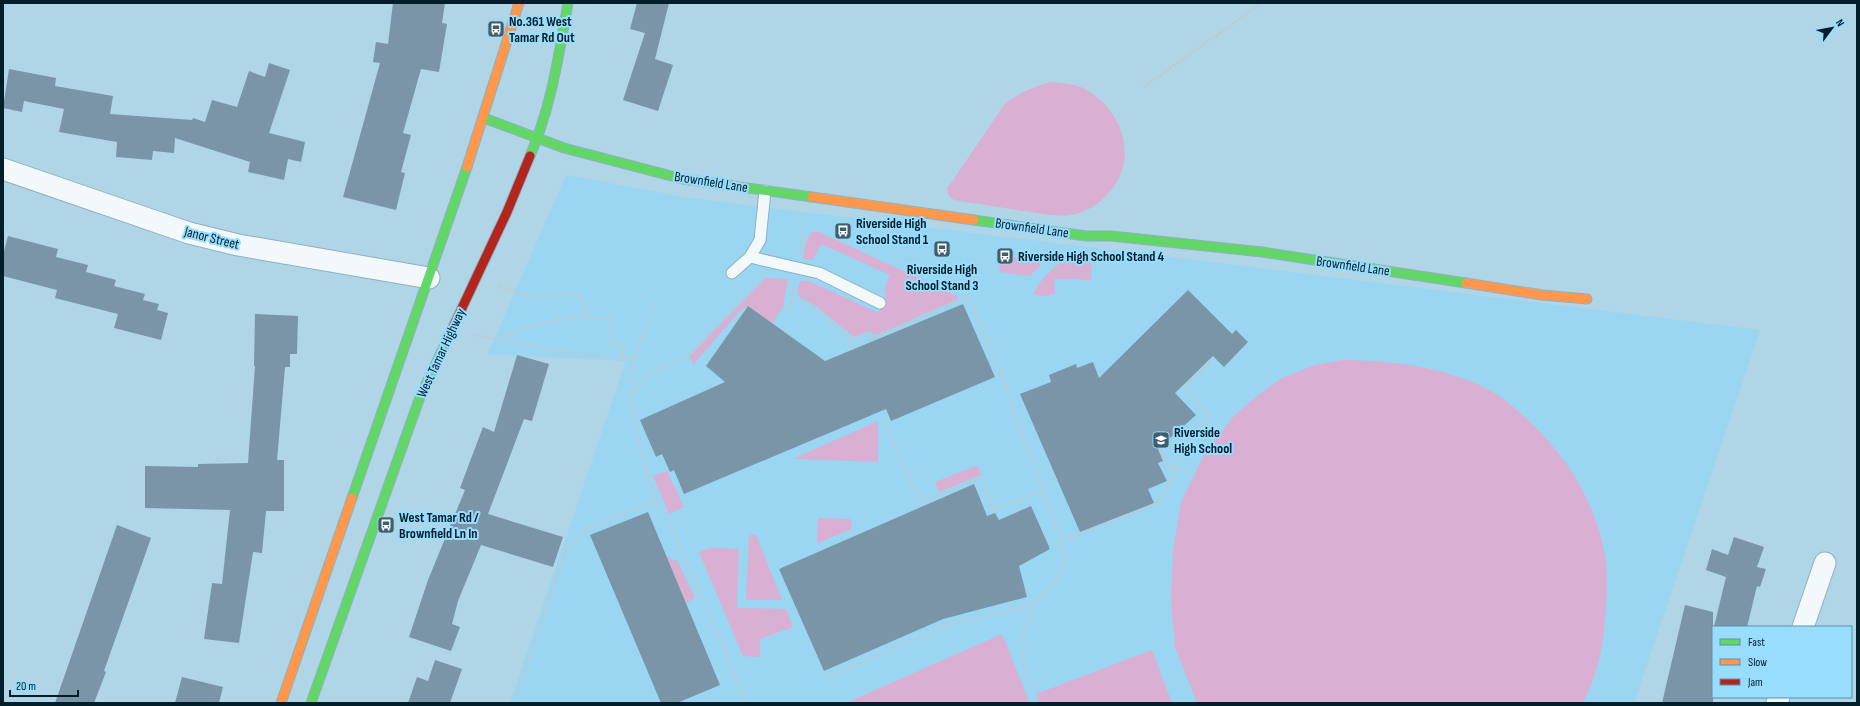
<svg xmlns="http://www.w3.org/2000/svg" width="1860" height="706" font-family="'Sofia Sans Condensed',sans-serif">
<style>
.built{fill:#9ad5f1}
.green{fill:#d9b0d4}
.building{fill:#7995a7}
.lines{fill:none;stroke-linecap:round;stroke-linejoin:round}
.lane-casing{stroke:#8fb1c1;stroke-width:13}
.street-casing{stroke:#8fb1c1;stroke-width:23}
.fast-casing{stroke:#8fb1c1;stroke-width:11}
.slow-casing{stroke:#8fb1c1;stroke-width:11}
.jam-casing{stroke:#8fb1c1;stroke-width:11}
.path{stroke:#bdc9ce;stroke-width:2.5;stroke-dasharray:2 2;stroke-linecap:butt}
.lane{stroke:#f3f9fb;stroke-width:11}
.street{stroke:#f3f9fb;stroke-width:21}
.fast{stroke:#63d668;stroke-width:9}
.slow{stroke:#ff974d;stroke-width:9}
.jam{stroke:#b3261e;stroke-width:9}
.labels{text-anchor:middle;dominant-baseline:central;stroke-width:4;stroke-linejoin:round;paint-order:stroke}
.poi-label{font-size:14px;font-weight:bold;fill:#021e2a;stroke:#98ddfe;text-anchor:start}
.street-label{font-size:14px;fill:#021e2a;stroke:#98ddfe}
</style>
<rect width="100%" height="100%" fill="#afd5e7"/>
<path class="built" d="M 566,175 L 689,198 L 1760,330 L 1634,703 L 510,703 L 626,361 L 488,354 Z"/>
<path class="green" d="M 1051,82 C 1061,83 1074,84 1083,88 C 1123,108 1140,160 1108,194 C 1098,204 1088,211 1075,214 C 1058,218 1039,213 1023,211 C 1000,207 977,204 954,200 L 949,196 L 947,189 L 1004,105 C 1018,93 1033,87 1051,82 Z
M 817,231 L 957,296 L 958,299 L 877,335 L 868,331 L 854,337 L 816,306 L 800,297 L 797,292 L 800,281 L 809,281 L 878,313 L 887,292 L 884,290 L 890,275 L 821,244 L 813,260 L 803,259 C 805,249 805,232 817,231 Z
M 1092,250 L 1091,281 L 1079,279 L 1054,279 L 1055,293 C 1047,297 1041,297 1033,294 C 1049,266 1062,260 1092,250 Z
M 1001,256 L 1038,260 L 1041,265 L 1030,276 L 999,272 Z
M 766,278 L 788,279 L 783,307 L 772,324 L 748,306 L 740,311 L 693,365 L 690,356 Z
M 1344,360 C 1391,360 1449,368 1491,391 C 1506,399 1518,411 1531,423 C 1568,458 1596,504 1605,555 C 1608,575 1607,599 1605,619 C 1603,648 1597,677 1583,703 L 1197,703 L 1175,647 L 1171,601 L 1173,550 L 1181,502 L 1205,453 L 1234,416 L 1256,397 L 1282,378 L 1315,365 Z
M 878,421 L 878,462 L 798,459 L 795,458 Z
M 978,465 L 981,475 L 939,492 L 935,482 Z
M 667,471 L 684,507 L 669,514 L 653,476 Z
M 818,518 L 851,519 L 852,529 L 817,543 Z
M 749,535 L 756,535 L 782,600 L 746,600 Z
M 710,548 L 739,549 L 737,608 L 786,609 L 793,627 L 760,639 L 760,657 L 743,656 L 699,552 Z
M 670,556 L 672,561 L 677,560 L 695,598 L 686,603 L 666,557 Z
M 1002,634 L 1030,703 L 846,703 Z
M 1152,650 L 1172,703 L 1039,703 L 1036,694 Z"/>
<path class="building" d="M 393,3 L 445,3 L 442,23 L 447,24 L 439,72 L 421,69 L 403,133 L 411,135 L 401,172 L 405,173 L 396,210 L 343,197 L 380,63 L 373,62 L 376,42 L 388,44 Z
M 637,3 L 669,3 L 655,59 L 673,65 L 658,111 L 623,100 L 645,33 L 630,29 Z
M 269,63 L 290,70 L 269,133 L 305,142 L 301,162 L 288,159 L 284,180 L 248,172 L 250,162 L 175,138 L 174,153 L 153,151 L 152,160 L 116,157 L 117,142 L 59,132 L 64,109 L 24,101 L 22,112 L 3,108 L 9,69 L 56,78 L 55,86 L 113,96 L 110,114 L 192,120 L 193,118 L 205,122 L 212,100 L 237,107 L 249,71 L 265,77 Z
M 8,236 L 58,249 L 56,257 L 88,265 L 86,272 L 116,280 L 114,286 L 145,294 L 143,300 L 159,304 L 157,310 L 168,313 L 161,340 L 114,328 L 118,314 L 55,298 L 57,290 L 3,276 L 3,255 Z
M 1188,290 L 1232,334 L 1236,330 L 1248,342 L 1224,367 L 1213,356 L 1175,393 L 1196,415 L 1158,449 L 1163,461 L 1158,463 L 1167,481 L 1148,489 L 1154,503 L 1080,532 L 1020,394 L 1051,382 L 1049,375 L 1076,364 L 1077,368 L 1093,362 L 1099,378 Z
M 963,304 L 995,377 L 891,421 L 886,409 L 684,494 L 674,470 L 670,472 L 662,454 L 656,457 L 640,420 L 725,382 L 706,366 L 748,306 L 825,361 Z
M 255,314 L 298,316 L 297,354 L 290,354 L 290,367 L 285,367 L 277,460 L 284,460 L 284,511 L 266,511 L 262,553 L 253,552 L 239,643 L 204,639 L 212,583 L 222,584 L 230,510 L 145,508 L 145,466 L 198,467 L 198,464 L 248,463 L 255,366 L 254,366 Z
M 517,355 L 549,364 L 532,421 L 524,419 L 488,514 L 563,537 L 553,567 L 481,545 L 458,601 L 452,624 L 460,627 L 451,651 L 409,637 L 428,580 L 465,490 L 460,488 L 483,427 L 494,432 Z
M 974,484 L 987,516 L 995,513 L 999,520 L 1031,506 L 1050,549 L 1019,566 L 1027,597 L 943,619 L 824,671 L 779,569 Z
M 648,512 L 720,685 L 677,703 L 661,703 L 590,535 Z
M 117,525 L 151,538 L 104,671 L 106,672 L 94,703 L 55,703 Z
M 1734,537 L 1764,547 L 1757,567 L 1766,569 L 1760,587 L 1757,586 L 1747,627 L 1714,627 L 1726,577 L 1706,570 L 1712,549 L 1728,555 Z
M 1685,605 L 1713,612 L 1713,703 L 1662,703 Z
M 435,660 L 462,669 L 450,703 L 408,703 L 417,677 L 428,681 Z
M 182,677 L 223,687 L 219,703 L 175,703 Z"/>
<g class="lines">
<g class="lane-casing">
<path id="lane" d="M 750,257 L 819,273 L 880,303
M 732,273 L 750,257 L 760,240 L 765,191"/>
</g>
<g class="street-casing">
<path id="street" d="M 3,169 L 189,233 L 238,245 L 429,278
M 1803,627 L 1825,563
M 1777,703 L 1779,697"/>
</g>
<g class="fast-casing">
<path id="fast" d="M 484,118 L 564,148 L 683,179 L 812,197
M 530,156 C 551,108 559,54 568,3
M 974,220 L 1086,236 L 1111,236 L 1262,252 L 1466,283
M 352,498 L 467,167
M 311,703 L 420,397 L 447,340"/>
</g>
<g class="slow-casing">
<path id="slow" d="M 467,167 L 519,3
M 812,197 L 974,220
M 1466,283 L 1542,295 L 1587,299
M 281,703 L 352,498"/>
</g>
<g class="jam-casing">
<path id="jam" d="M 447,340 L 507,212 L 530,156"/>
</g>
<path class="path" d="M 1144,87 L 1262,3
M 800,251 L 805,220
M 499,286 L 530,296 L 578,294 L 589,316 L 612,320 L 611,345 L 623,345 L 622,357
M 792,300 L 802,301 L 819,312 L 848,337 L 853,350
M 789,312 L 794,285
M 473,335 L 584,355 L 635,357
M 497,338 C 526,325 557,319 589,316
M 849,341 L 869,333 L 871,340 L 968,296
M 633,395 L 647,374 L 685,358 L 763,278
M 884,419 L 920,502 L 980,478 L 994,510 L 1043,490
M 1160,453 L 1162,452 L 1161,449 L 1168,446 L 1182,450
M 1161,457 L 1164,456 L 1168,465 L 1196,476
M 655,500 L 674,532 L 747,703
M 1061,541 L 1152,506 C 1174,491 1173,462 1187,442 C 1193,432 1202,424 1209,416 L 1185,390 L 1185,386 L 1210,364 L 1208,361
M 1035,603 C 1027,617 1021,646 1023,662 C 1025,674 1033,683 1039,693
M 826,678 L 951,624 L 1025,607 C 1042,600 1060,580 1063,563 C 1065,555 1062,548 1061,541 L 1005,384 L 967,294
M 514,703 L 566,550 L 587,529 L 655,500 L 636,435 L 632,401 L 633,363 L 655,303"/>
<use href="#lane" class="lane"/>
<use href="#street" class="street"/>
<use href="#fast" class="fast"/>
<use href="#slow" class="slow"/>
<use href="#jam" class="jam"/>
</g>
<defs>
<g id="bus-square" transform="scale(0.9)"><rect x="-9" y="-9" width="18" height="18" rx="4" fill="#3f5e6c" stroke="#98ddfe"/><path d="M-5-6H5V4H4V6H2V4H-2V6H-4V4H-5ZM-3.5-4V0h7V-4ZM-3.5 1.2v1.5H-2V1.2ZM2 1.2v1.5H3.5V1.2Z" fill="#fff"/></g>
<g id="school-square" transform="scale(0.9)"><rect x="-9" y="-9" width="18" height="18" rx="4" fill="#3f5e6c" stroke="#98ddfe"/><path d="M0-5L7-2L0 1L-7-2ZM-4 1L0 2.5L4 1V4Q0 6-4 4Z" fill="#fff"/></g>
</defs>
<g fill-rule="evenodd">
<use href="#bus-square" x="496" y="29"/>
<use href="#bus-square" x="843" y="231"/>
<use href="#bus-square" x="942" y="249"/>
<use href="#bus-square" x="1005" y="256"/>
<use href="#school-square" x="1161" y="440"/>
<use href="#bus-square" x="386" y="525"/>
</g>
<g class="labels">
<g class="poi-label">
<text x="509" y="21">No.361 West<tspan x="509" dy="16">Tamar Rd Out</tspan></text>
<text x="856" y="223">Riverside High<tspan x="856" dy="16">School Stand 1</tspan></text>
<text x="1018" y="256">Riverside High School Stand 4</text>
<text x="942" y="269" text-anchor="middle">Riverside High<tspan x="942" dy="16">School Stand 3</tspan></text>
<text x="1174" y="432">Riverside<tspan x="1174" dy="16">High School</tspan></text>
<text x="399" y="517">West Tamar Rd /<tspan x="399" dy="16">Brownfield Ln In</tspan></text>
</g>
<g class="street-label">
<text transform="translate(711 182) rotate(9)">Brownfield Lane</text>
<text transform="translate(1032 228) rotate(8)">Brownfield Lane</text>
<text transform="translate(212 238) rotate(14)">Janor Street</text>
<text transform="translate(1353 266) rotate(8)">Brownfield Lane</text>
<text transform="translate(441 353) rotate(-65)">West Tamar Highway</text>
</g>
</g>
<rect width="1860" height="706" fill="none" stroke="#021e2a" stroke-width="8"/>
<rect x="1712" y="626" width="140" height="72" fill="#98ddfe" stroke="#5c91a9"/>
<rect x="1720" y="639" width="20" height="6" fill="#63d668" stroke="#5c91a9"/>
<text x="1748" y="646" font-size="12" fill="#021e2a">Fast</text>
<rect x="1720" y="659" width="20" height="6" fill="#ff974d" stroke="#5c91a9"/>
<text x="1748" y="666" font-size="12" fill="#021e2a">Slow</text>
<rect x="1720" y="679" width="20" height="6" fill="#b3261e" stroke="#5c91a9"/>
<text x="1748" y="686" font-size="12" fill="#021e2a">Jam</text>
<g transform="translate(1832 28) rotate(58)" stroke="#98ddfe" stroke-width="3" paint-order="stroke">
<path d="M0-3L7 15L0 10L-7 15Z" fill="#021e2a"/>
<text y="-6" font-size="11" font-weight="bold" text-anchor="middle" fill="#021e2a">N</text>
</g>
<path d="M10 690v6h68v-6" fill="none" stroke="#021e2a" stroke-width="2"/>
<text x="16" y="690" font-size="12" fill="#021e2a" stroke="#98ddfe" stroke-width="3" paint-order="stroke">20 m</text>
</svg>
